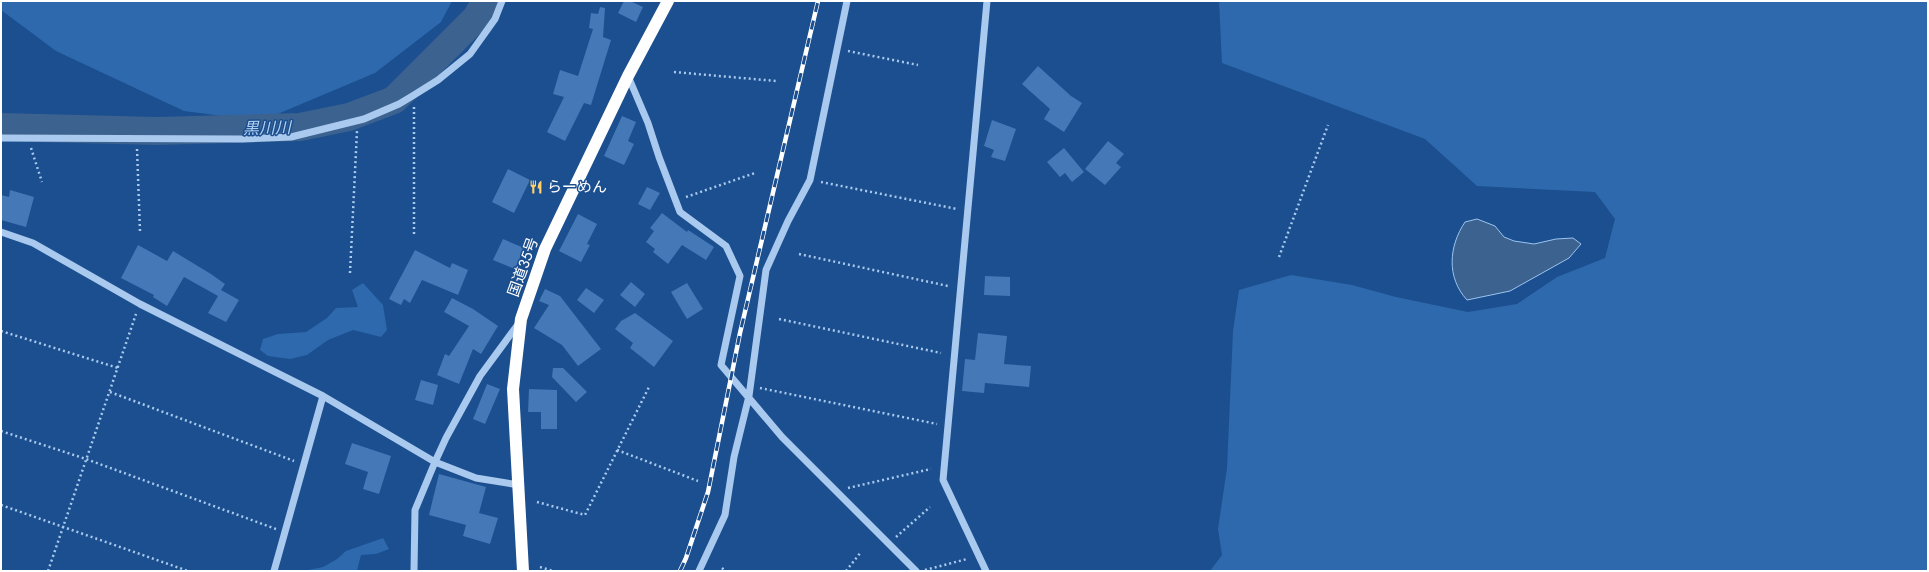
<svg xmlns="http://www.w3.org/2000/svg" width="1929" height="572" font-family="Jost,'Noto Sans JP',sans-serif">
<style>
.green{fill:#2e69ad}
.water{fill:#3c6290;stroke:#9cc4f0}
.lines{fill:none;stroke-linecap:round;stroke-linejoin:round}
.river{stroke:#3c6290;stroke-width:28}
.building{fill:#4478b7}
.path{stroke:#a9c9ee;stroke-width:2.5;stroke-dasharray:2 3;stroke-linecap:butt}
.minor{stroke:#a9c9ee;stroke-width:7}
.highway{stroke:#fff;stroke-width:12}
.rail-casing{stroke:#fff;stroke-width:4.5}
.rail{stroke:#1b4f8f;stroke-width:3;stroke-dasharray:9;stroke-linecap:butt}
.labels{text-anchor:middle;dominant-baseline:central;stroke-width:3;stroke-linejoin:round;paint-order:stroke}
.poi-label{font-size:15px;fill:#fff;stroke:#1b4f8f;text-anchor:start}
.street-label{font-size:15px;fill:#fff;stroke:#1b4f8f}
.water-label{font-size:16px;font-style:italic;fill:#b5d3f5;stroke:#1b4f8f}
</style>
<rect width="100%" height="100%" fill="#1b4f8f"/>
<path class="green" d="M 1,1 L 452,1 L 441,22 L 375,73 L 261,121 L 184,111 L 56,51 L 1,10 Z
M 1219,1 L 1928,1 L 1928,571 L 1210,571 L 1222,555 L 1218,529 L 1227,468 L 1233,331 L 1239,290 L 1291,275 L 1352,285 L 1396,297 L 1468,312 L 1517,304 L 1557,277 L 1605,258 L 1615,219 L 1595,192 L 1477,186 L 1425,139 L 1222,63 Z
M 363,283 L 383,305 L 387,330 L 381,337 L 353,330 L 328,340 L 307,355 L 290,359 L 268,356 L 260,350 L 263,339 L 278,334 L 306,332 L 327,318 L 336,308 L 358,307 L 352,290 Z
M 383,538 L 389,549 L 376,554 L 361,555 L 357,571 L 303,571 L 323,567 L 337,559 L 346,551 Z"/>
<path class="water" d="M 1477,219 L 1495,226 L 1504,237 L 1514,241 L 1534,244 L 1556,239 L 1573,238 L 1581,244 L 1569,258 L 1510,291 L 1467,300 C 1446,277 1449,246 1465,222 Z"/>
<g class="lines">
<path class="river" d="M 1,127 L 157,131 L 300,127 L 349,117 L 394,100 L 476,18 L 486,1"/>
</g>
<path class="building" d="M 624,1 L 630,1 L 643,7 L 636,22 L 618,13 Z
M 600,7 L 605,8 L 603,37 L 611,40 L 591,105 L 584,103 L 565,141 L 547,132 L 564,97 L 553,94 L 560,70 L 578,76 L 593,29 L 589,28 L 591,13 L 598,14 Z
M 1038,66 L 1071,96 L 1082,103 L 1064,132 L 1044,119 L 1050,109 L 1022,84 Z
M 622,116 L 636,122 L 628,141 L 634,144 L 624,165 L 604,156 Z
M 992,120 L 1016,129 L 1005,161 L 991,157 L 994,150 L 984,146 Z
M 1108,141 L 1124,154 L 1116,163 L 1121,167 L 1105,185 L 1085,169 Z
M 1064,148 L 1084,172 L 1072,182 L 1065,173 L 1060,177 L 1047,162 Z
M 508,169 L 530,180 L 514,213 L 492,202 Z
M 647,187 L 660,193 L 650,210 L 638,204 Z
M 10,190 L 34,197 L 26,227 L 1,220 L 1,195 L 9,197 Z
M 662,213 L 687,232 L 688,230 L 714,247 L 706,260 L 682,245 L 668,264 L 653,252 L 655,249 L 646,242 L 654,231 L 650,228 Z
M 578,214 L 597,224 L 587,244 L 590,245 L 581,262 L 559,251 Z
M 503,239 L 524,248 L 515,269 L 493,260 Z
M 138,245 L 167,261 L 173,251 L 211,274 L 225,284 L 221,290 L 239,300 L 226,322 L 208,313 L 218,296 L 184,277 L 167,306 L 153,297 L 154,295 L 121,278 Z
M 415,250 L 450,268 L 452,263 L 468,270 L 458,295 L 422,280 L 410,303 L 404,299 L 401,305 L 389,299 Z
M 985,276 L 1010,277 L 1010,296 L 984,295 Z
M 631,282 L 645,294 L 635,307 L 620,295 Z
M 687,283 L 703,309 L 687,319 L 671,292 Z
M 586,288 L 604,300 L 594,313 L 577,300 Z
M 545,289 L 560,296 L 601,349 L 578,366 L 562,345 L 534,328 L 549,305 L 539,301 Z
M 452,298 L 473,309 L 498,326 L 481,354 L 473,349 L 459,384 L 437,375 L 445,354 L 449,356 L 469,326 L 444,312 Z
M 635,313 L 673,341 L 654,367 L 630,348 L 633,343 L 615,329 L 621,321 Z
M 978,333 L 1007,336 L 1004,364 L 1031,366 L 1029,387 L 985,383 L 984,393 L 962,391 L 965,359 L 975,360 Z
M 553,368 L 563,368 L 587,392 L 576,402 L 552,377 Z
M 421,380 L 438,385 L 433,405 L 415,400 Z
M 487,384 L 500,389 L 485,424 L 473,419 Z
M 529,389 L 557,390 L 557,429 L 541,429 L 541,412 L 528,412 Z
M 352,443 L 391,456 L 379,494 L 363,489 L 368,472 L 345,464 Z
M 439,474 L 486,487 L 479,513 L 498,518 L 490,544 L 463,536 L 466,525 L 429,515 Z"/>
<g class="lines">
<path class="path" d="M 848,51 L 918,65
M 674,72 L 776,81
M 414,107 L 414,237
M 31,148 L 42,182
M 137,149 L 140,231
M 821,182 L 957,209
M 686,197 L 755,173
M 799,254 L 948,286
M 1279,257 L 1328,125
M 350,273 L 357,131
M 779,319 L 941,353
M 1,331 L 118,368
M 760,388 L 937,424
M 110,392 L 294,461
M 1,431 L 86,459 L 276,529
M 617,450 L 698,481
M 848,488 L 931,469
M 537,502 L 585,515 L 650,385
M 1,505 L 188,571
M 896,537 L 930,507
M 540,567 L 553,571
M 722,568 L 725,571
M 925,570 L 967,559
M 48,571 L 136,314
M 846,571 L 861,552"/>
<path class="minor" d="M 628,76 L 648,123 L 659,157 L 680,212 L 726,246 L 740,276 L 721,365 L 782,437 L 916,571
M 1,138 L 242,139 L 291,137 L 364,119 L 399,104 L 414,95 L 438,80 L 470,54 L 495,19 L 502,1
M 1,232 L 33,243 L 140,304 L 323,396 L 435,462 L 476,478 L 519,485
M 274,571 L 323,396
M 414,571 L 415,510 L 435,462 L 446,438 L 480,376 L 519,323
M 699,571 L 725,515 L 734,457 L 749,396 L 766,270 L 788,221 L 810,180 L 847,1
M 986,571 L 943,480 L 987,1"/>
<path class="highway" d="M 523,571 L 513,389 L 521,319 L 545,249 L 628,76 L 668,1"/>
<g class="rail-casing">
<path id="rail" d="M 680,571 L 686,558 L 708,492 L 740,333 L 818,1"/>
</g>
<use href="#rail" class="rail"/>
</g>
<defs>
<g id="restaurant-bare" transform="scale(1.08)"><path d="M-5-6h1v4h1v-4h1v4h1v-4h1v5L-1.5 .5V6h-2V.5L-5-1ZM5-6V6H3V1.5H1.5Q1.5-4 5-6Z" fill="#ffd166" stroke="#1b4f8f" stroke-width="2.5" paint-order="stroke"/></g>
</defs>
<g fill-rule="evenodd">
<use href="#restaurant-bare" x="536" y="187"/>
</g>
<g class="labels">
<g class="poi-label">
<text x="547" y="187">らーめん</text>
</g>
<g class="street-label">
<text transform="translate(523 267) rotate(-70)">国道35号</text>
</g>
<g class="water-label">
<text transform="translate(267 128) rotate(-1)">黒川川</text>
</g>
</g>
<rect width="1929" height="572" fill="none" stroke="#ffffff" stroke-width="4"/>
</svg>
